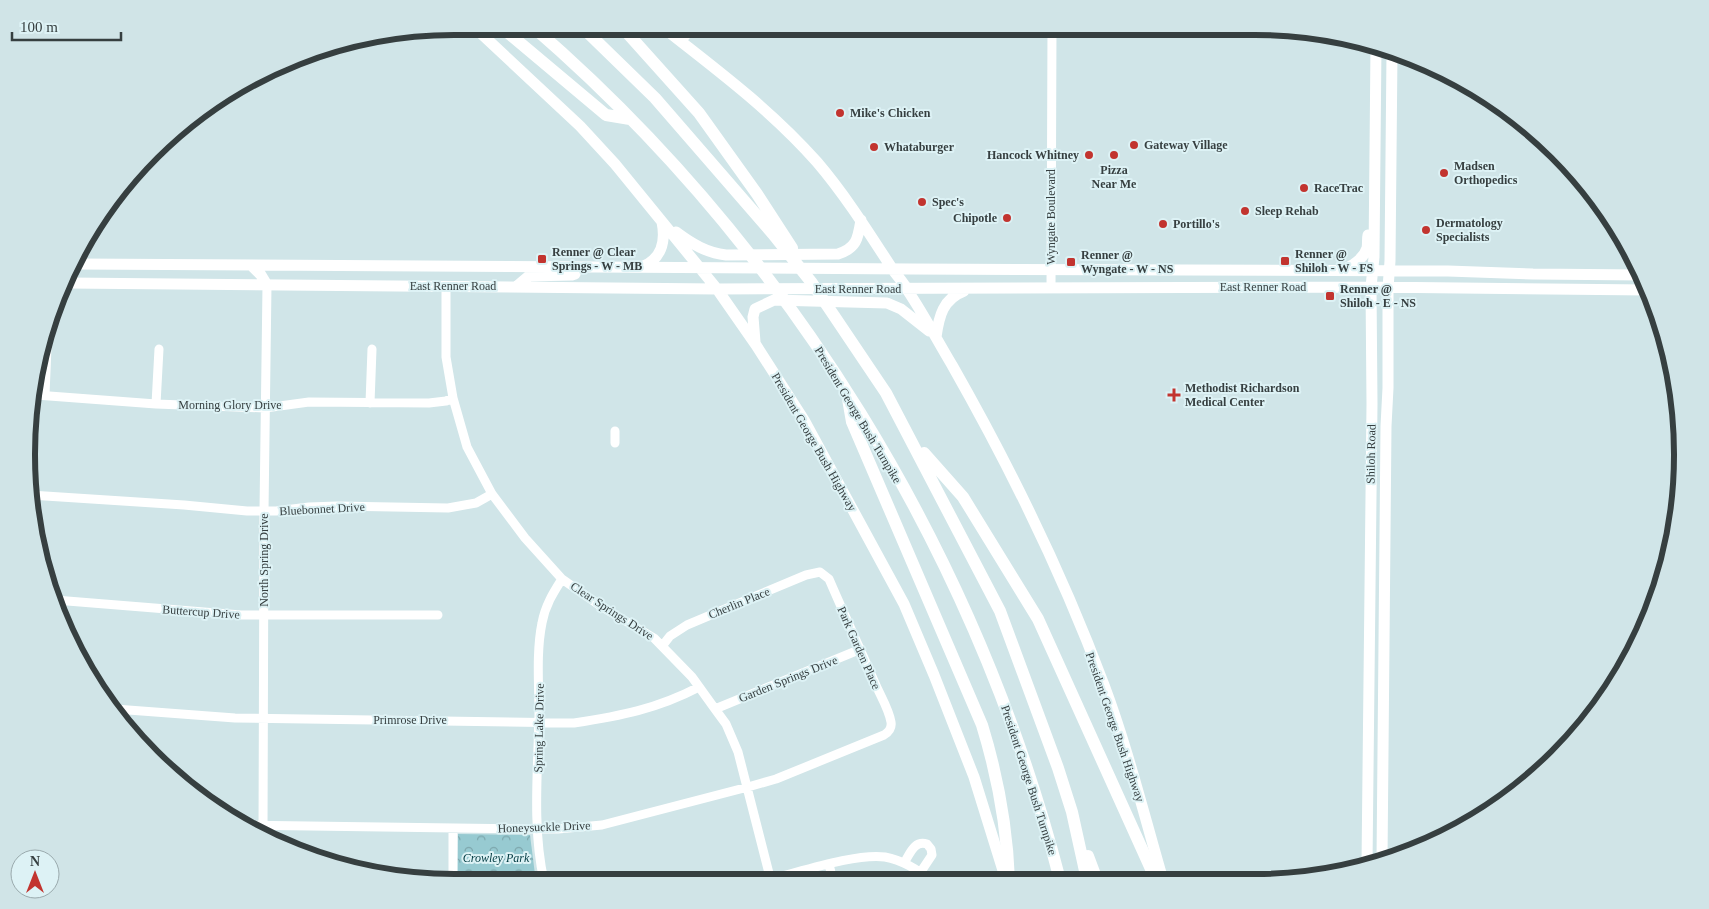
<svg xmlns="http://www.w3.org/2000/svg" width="1709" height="909" font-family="Georgia,serif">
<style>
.park{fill:url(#park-crowns)}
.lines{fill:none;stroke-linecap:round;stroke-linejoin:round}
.minor{stroke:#fff;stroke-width:9}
.major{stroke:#fff;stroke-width:11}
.highway{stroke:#fff;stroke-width:12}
.poi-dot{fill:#c2342f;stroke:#ddf2f5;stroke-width:2}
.labels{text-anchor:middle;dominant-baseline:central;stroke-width:4;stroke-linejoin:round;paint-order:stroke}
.poi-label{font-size:12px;font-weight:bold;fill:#363f40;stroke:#ddf2f5;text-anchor:start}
.street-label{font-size:12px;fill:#363f40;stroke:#ddf2f5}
.park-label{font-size:12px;font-style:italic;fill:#003a41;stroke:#ddf2f5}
.rim{fill:none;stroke:#363f40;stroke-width:6}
</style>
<defs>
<pattern id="park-crowns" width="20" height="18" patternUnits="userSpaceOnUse" patternTransform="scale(1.25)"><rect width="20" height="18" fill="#97cad1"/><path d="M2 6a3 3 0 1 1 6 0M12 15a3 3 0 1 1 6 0" fill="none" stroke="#7ca5ab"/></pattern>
</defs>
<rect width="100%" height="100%" fill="#d0e5e8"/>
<path class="park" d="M 458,834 L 530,835 L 536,882 L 457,882 Z"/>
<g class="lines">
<path class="minor" d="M 681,42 L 693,27
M 446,287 L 446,357 L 453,398 L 467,447 L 492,494 L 525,538 L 562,579 L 602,607 L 654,638 L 692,677 L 715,709 L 726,724 L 738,752 L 771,881
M 1051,287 L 1052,27
M 36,395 L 156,404 L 265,408 L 309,402 L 429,403 L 446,401 L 453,398
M 45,395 L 47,346
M 370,403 L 372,349
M 156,404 L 159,349
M 615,443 L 615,431
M 30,495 L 184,505 L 247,511 L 276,511 L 309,507 L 337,506 L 448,508 L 476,503 L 492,494
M 55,600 L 241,615 L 438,615
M 115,709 L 235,718 L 574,723 C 620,716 657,709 699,687
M 715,709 L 861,649
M 240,825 L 530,829 L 558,829 L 602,825 L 748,787 L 776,779 L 884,735 C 889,732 892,728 891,722 C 889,709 880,695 875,683 C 860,648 844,614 829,579 L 820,572 L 806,575 L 687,625 L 670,636 L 663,645
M 453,828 L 453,882
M 263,835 L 264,511 L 267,285
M 904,863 C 910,854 914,840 927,844 L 931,849 L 932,855 L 920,873
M 829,864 L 833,881
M 771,879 C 800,872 856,853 885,857 C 901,860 918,869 929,880
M 544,881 C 532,829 538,768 539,715 C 539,686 536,652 542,623 C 545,606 553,593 562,579"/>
<path class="major" d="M 473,26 L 580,126 L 615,164 L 717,289 L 756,345 L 804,420 L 904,604 L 934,675 L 974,777 L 1006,880
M 661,26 C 716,69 771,110 817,162 C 846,196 869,233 893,270 C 898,277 904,283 908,291 C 924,315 937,340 952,365 C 1010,467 1063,575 1104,685 C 1128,749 1144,815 1163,880
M 676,232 C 692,244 707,253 726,255 L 838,254 C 857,248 858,238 861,220
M 77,264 L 911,269 L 1448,271 L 1533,274 L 1642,275
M 251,265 L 261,275 L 267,285
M 641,267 C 661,260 666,242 662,222
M 1343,269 C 1352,267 1364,258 1367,248 C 1368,244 1367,239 1368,235
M 68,283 L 717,289 L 1371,287 L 1648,290
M 516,287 L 529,276 L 572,275 L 575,274 L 577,267
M 936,337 C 939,316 943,299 964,291
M 755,342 L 753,317 L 755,309 L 774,300 L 887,303 L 901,309 L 929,331
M 1382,860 L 1386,426 L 1388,388 L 1388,288 L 1390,261 L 1392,52
M 1367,864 L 1372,404 L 1371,287 L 1374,257 L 1376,45"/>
<path class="highway" d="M 500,26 L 606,115 L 630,119
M 532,26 C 789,248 975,552 1060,880
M 581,26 L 655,98 L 773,234 L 812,283 L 886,393 L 1000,611 L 1058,768 L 1072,812 L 1087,880
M 621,26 L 699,113 L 757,194 L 792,248
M 848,399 L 852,422 L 982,725 C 998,777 1007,826 1009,880
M 924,453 L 963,497 L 1038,619 L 1156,880
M 1088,856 L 1097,880"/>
</g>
<g class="poi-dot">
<circle cx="840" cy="113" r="5"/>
<circle cx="1134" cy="145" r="5"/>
<circle cx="874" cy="147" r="5"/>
<circle cx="1089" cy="155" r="5"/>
<circle cx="1114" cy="155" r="5"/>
<circle cx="1444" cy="173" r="5"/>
<circle cx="1304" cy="188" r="5"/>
<circle cx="922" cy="202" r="5"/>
<circle cx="1245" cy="211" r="5"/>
<circle cx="1007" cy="218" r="5"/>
<circle cx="1163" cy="224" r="5"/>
<circle cx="1426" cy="230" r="5"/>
<rect x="537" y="254" width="10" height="10" rx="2.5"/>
<rect x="1280" y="256" width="10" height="10" rx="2.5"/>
<rect x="1066" y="257" width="10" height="10" rx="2.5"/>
<rect x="1325" y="291" width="10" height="10" rx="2.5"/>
<path d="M1171.5 387.5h5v5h5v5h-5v5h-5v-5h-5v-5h5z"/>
</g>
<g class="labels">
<g class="poi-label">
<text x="850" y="113">Mike's Chicken</text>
<text x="1144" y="145">Gateway Village</text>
<text x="884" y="147">Whataburger</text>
<text x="1079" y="155" text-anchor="end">Hancock Whitney</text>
<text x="1454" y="166">Madsen<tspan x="1454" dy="14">Orthopedics</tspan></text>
<text x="1114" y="170" text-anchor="middle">Pizza<tspan x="1114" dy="14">Near Me</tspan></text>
<text x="1314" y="188">RaceTrac</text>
<text x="932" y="202">Spec's</text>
<text x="1255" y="211">Sleep Rehab</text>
<text x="997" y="218" text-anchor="end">Chipotle</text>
<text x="1436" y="223">Dermatology<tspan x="1436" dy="14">Specialists</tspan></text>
<text x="1173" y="224">Portillo's</text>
<text x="552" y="252">Renner @ Clear<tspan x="552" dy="14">Springs - W - MB</tspan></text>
<text x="1295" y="254">Renner @<tspan x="1295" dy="14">Shiloh - W - FS</tspan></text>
<text x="1081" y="255">Renner @<tspan x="1081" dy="14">Wyngate - W - NS</tspan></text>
<text x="1340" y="289">Renner @<tspan x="1340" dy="14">Shiloh - E - NS</tspan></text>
<text x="1185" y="388">Methodist Richardson<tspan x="1185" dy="14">Medical Center</tspan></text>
</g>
<g class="street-label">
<text transform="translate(1051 217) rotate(-90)">Wyngate Boulevard</text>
<text x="453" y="286">East Renner Road</text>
<text x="1263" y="287">East Renner Road</text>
<text x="858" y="289">East Renner Road</text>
<text x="230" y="405">Morning Glory Drive</text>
<text transform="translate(858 415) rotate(59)">President George Bush Turnpike</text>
<text transform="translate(814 442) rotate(60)">President George Bush Highway</text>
<text transform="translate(1371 454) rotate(-89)">Shiloh Road</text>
<text transform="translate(322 509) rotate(-3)">Bluebonnet Drive</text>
<text transform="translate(264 560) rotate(-90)">North Spring Drive</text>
<text transform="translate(739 603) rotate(-22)">Cherlin Place</text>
<text transform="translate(612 611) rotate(33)">Clear Springs Drive</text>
<text transform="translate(201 612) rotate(4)">Buttercup Drive</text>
<text transform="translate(859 648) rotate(66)">Park Garden Place</text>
<text transform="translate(788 679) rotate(-22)">Garden Springs Drive</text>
<text x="410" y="720">Primrose Drive</text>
<text transform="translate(1115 727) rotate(71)">President George Bush Highway</text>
<text transform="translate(539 728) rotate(-89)">Spring Lake Drive</text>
<text transform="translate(1029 780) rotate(72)">President George Bush Turnpike</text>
<text transform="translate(544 827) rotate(-2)">Honeysuckle Drive</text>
</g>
<g class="park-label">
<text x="496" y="858">Crowley Park</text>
</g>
</g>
<path d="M0 0H1709V909H0ZM454 35H1255A419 419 0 0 1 1674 454V455A419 419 0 0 1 1255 874H454A419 419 0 0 1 35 455V454A419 419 0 0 1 454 35Z" fill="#d0e4e7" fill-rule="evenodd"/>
<path class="rim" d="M454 35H1255A419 419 0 0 1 1674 454V455A419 419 0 0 1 1255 874H454A419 419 0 0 1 35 455V454A419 419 0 0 1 454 35Z"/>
<g transform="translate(35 874)"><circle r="24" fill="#ddf2f5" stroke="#9aaaad"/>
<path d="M0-4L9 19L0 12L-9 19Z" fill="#c2342f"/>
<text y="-8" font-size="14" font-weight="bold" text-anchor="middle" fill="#363f40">N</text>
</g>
<path d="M12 32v8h109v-8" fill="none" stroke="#363f40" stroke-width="2.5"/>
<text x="20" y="32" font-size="15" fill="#363f40" stroke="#ddf2f5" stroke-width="4" paint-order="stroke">100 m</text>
</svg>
